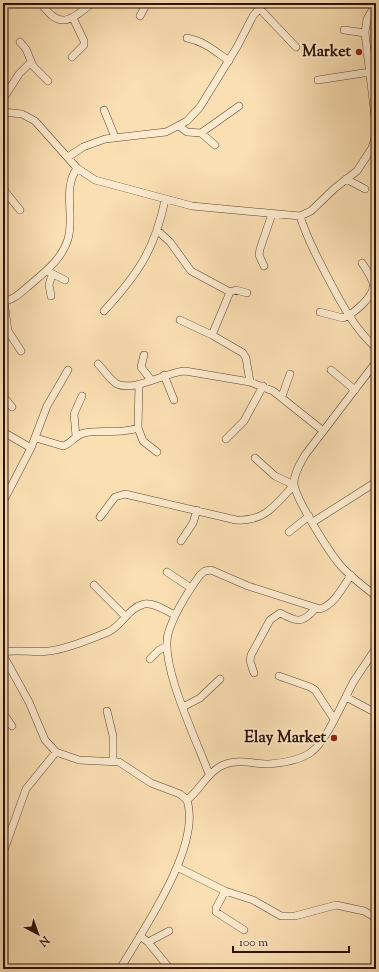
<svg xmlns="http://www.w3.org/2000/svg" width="379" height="972" font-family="'Sorts Mill Goudy',serif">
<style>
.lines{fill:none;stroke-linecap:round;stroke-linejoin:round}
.street-casing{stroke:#5f442f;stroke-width:8}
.street{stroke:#fceace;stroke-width:7}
.poi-dot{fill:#8f2418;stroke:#fceace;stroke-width:1.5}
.labels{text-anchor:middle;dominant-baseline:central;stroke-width:4;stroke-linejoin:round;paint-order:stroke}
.poi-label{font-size:16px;font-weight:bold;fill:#2b1103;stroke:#fceace;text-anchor:end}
</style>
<rect width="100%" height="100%" fill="#fadfb3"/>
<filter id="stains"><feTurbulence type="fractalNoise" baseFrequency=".005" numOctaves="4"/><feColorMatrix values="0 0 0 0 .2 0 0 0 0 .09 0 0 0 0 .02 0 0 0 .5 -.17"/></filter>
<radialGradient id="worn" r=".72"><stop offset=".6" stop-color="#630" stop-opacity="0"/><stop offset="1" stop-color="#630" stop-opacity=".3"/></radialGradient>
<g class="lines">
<g class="street-casing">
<path id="street" d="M 41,3 C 59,30 71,21 92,3
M 259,8 L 296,47
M 140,16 L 147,3
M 344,30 L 365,33
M 187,38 C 204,41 215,51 229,61
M 20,42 L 26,49 L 33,66 L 48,81
M 72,57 L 84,45 L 84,41 L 73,18
M 318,80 L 370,72
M 3,99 L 19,74 L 31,62
M 104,110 L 115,137
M 3,112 L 22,114 L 35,121 L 77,168 L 95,180 L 192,206 L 300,216 L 311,211 L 335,188 L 357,171 L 372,148 L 375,138 L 375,117 L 365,33 L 367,19 L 376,4
M 179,126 L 187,132 L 201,133 L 239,106
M 201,133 L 215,145
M 68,157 L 83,147 L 105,139 L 166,132 L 187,121 L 200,107 L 237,47 L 253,16 L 264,3
M 346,179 L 365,189
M 3,189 L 20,210
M 300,216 C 307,238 317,257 328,278 C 341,303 354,328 376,348
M 158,231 L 170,242 L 191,271 L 230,292 L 212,335 L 243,353 L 246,358 L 250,382
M 264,266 L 259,255 L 260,249 L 272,214
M 49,272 L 65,280
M 230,292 L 236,290 L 247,293
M 51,296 L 49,285 L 52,274
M 3,301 C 14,301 23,290 31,284 C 46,271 62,259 68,239 C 75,215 62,190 77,168
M 4,301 L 8,331 L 21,351
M 104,311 C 138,274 155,249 165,200
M 320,312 L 343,318 C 353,314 376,296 373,283 C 371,276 366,269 362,263
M 180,320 L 212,335
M 144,355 L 141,367 L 151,380
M 376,362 L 305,455 C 300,464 294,473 294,483 C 294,497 331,555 341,566 C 351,577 364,587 376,596
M 98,364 C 104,370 110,380 117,384 C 135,392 166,372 185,371 L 250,382 L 273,391 L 322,430
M 331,370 L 355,390
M 164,375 L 174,400
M 3,396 L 12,407
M 282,396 L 290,374
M 138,428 L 143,441 L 157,452
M 5,433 L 31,448
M 76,436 L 74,414 L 82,396
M 36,438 L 63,446 C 71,444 75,435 84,433 C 103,429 117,435 138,428 L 139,384
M 226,439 L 244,421 L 263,386
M 3,502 L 31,448 L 47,406 L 68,370
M 100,517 L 115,497 L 125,494 L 236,520 C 265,522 276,504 294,485 L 275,476 L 255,458
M 313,522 L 376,482
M 289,532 L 309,516
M 181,541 L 193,523 L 197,510
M 167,572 L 191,588
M 94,585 L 125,616
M 3,652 C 19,649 34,653 49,651 C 63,650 94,638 108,632 C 122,626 128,608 144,604 C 154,602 166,611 175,615
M 3,655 L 29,702 L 45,740 L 56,752 L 79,760 L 119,762 L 151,783 L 180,794 L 187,800
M 150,659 L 159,650 L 167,646
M 254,673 L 250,661 L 251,655 L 270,620 L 280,613 C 297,622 302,624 315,609
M 279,676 L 310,687 L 315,690 L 334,719
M 346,697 L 376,713
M 183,707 L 200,698 L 220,679
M 107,711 L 113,736 L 113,761
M 3,713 L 12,726
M 209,774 C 197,741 160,666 168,634 C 174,613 187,593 200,575 L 205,571 L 211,570 L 248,586 L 320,609 C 334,605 343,587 351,575
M 187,800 C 200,790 206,774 221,766 C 236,758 252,764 269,764 C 281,763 299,760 310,753 C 327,742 343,700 354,681 C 361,670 369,659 376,648
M 3,853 L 26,789 L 56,752
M 177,867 L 225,891 L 253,900 L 281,916 L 295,916 L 336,905 L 364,911 L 376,918
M 225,891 L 216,908 L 216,912 L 244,930
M 140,936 L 148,942 L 170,969
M 148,942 L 169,931
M 120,969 C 143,930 202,846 187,800"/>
</g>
<use href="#street" class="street"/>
</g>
<g class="poi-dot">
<circle cx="359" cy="52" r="4"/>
<circle cx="334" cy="738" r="4"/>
</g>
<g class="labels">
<g class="poi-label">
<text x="351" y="52">Market</text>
<text x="326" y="738">Elay Market</text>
</g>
</g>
<rect width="379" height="972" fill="none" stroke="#fadfb3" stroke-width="16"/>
<rect x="4" y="4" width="371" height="964" fill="none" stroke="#2b1103" stroke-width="2"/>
<rect x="8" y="8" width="363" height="956" fill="none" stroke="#2b1103"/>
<g transform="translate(38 934) rotate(139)" stroke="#fceace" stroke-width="3" paint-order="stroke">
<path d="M0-3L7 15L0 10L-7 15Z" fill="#2b1103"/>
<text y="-6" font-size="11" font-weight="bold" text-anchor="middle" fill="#2b1103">N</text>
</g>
<path d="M233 946v6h116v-6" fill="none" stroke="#2b1103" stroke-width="2"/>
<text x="239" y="946" font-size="12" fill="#2b1103" stroke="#fceace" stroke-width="3" paint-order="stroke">100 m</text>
<rect width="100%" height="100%" filter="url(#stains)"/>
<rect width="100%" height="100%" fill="url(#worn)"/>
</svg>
